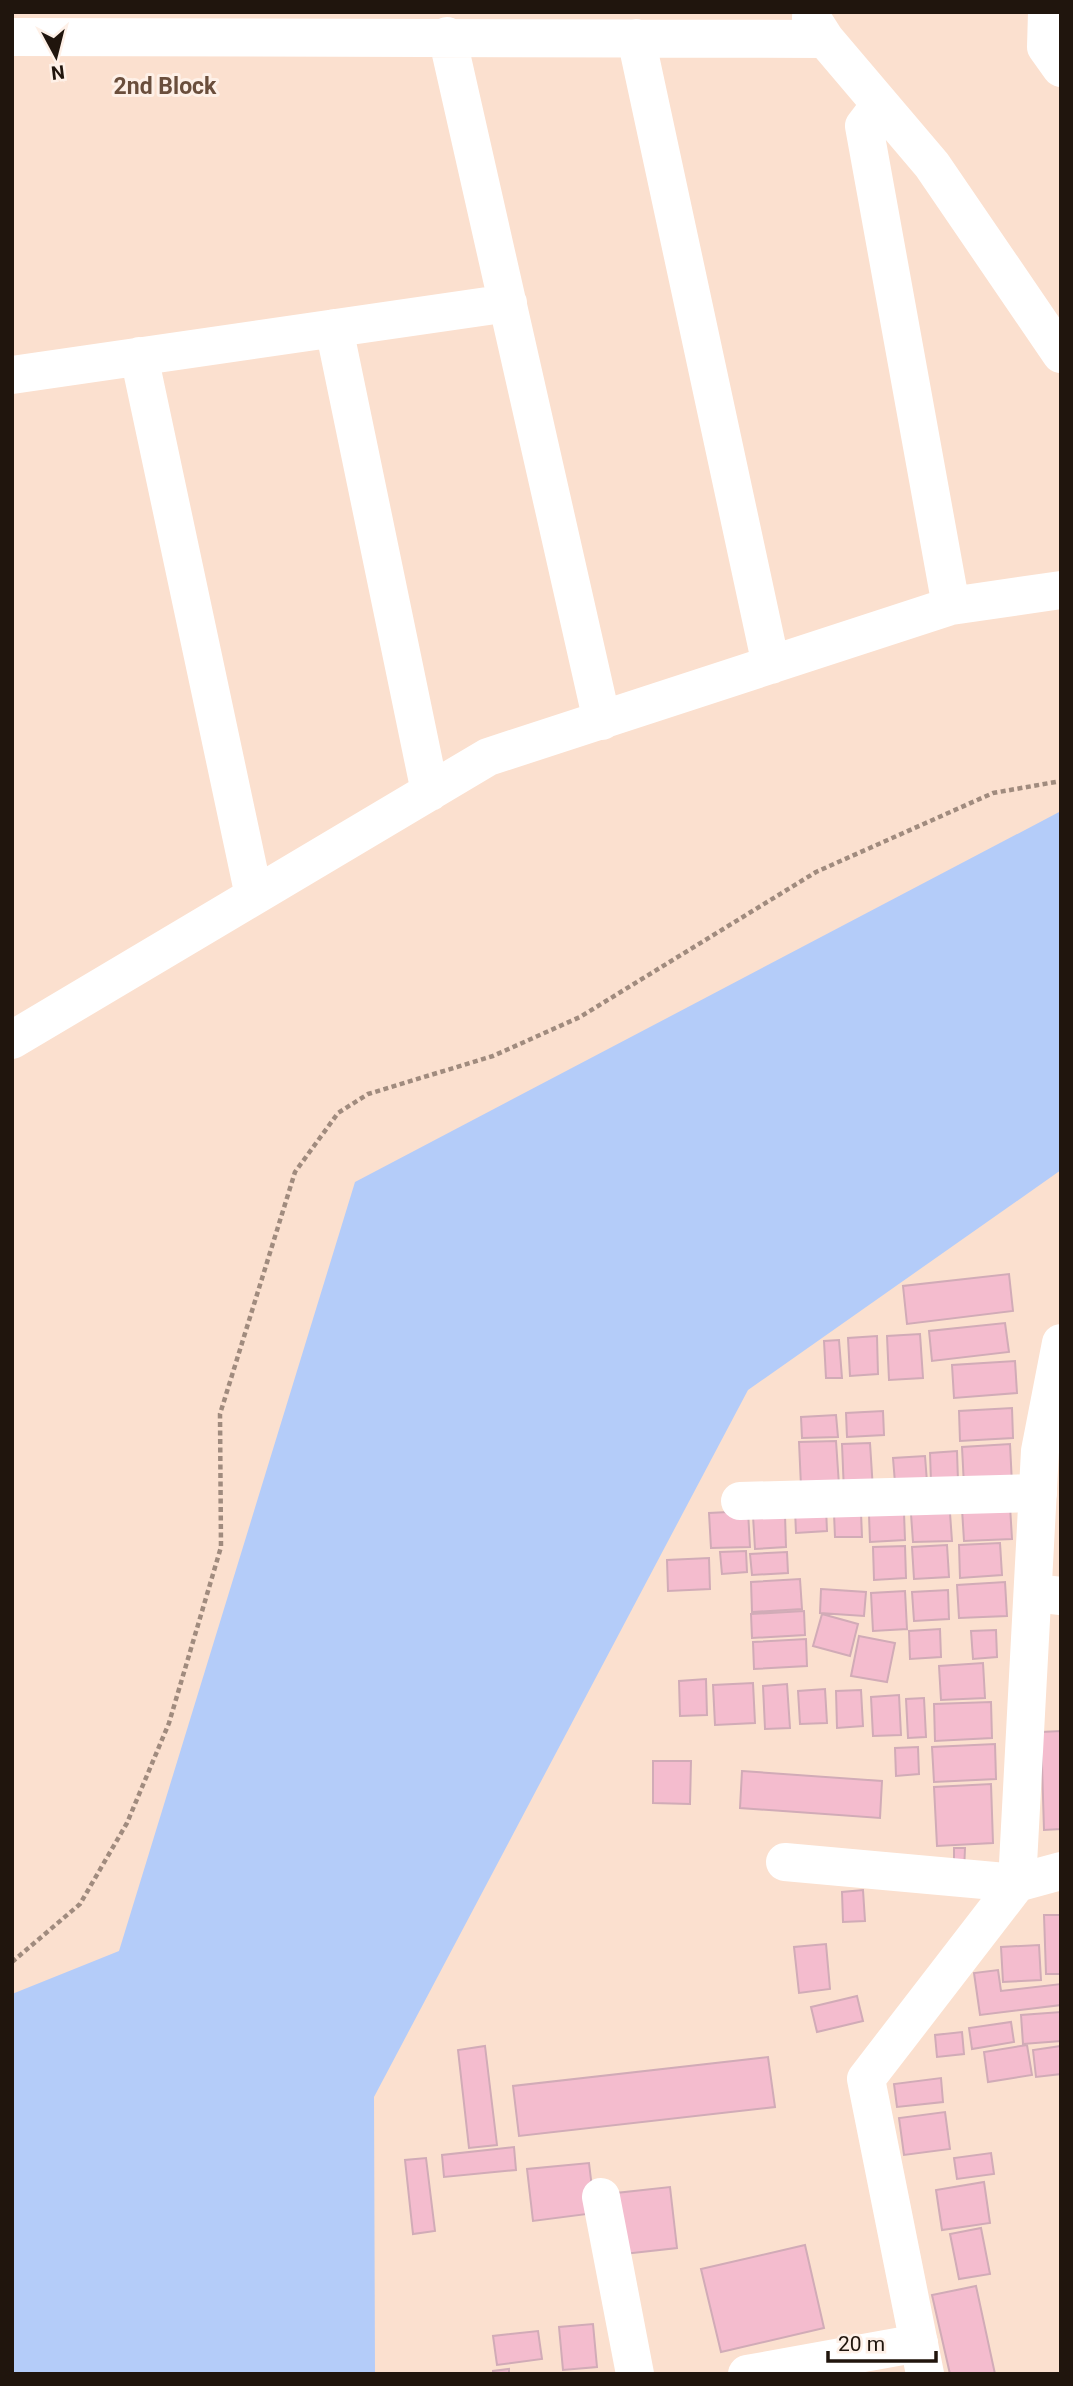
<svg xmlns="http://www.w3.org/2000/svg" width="1073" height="2386" font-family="Roboto,sans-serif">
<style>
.water{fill:#b4ccf9}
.building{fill:#f4bcce;stroke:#d1abb7;stroke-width:2}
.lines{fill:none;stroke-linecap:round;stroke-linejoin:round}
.path{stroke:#a08b7e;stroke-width:4.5;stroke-dasharray:5 3.5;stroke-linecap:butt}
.street{stroke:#fff;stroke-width:38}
.secondary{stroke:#fff;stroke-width:38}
.labels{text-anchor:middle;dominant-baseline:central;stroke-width:6;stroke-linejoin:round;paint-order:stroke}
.quarter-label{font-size:23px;font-weight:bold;fill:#6a4e3c;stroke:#fef0e7}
</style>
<rect width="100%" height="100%" fill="#fbe0cf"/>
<path class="water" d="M 1061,811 L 1061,1170 L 748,1390 L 374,2097 L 375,2374 L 12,2374 L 12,1994 L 119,1951 L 355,1182 Z"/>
<path class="building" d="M 1009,1274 L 1013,1311 L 907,1324 L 903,1286 Z
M 1005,1323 L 1009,1352 L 932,1361 L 929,1331 Z
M 920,1334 L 923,1378 L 889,1380 L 887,1336 Z
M 877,1336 L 878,1374 L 850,1376 L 848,1338 Z
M 839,1340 L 842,1378 L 826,1378 L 824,1341 Z
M 1015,1361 L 1017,1393 L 954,1398 L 952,1365 Z
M 1012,1408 L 1013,1438 L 960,1441 L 959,1411 Z
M 883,1411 L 884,1435 L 847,1437 L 846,1413 Z
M 836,1415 L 838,1437 L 802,1438 L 801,1417 Z
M 836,1441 L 839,1485 L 801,1486 L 799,1442 Z
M 870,1443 L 873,1490 L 844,1492 L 842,1444 Z
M 1010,1444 L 1012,1484 L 964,1486 L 962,1447 Z
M 957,1451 L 958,1481 L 931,1482 L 930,1453 Z
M 925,1456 L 927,1482 L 895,1483 L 893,1458 Z
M 1010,1506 L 1012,1539 L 964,1541 L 962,1509 Z
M 826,1508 L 827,1531 L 796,1533 L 795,1510 Z
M 748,1511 L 750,1547 L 711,1548 L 709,1513 Z
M 861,1512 L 862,1537 L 835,1537 L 834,1514 Z
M 904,1513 L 905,1540 L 870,1542 L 869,1515 Z
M 950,1513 L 952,1541 L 913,1542 L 911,1514 Z
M 785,1515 L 786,1547 L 755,1549 L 753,1516 Z
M 1000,1543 L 1002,1575 L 960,1578 L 959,1545 Z
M 947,1545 L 949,1577 L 914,1579 L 912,1547 Z
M 905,1546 L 906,1578 L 874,1580 L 873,1547 Z
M 746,1551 L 747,1572 L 722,1574 L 720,1552 Z
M 787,1552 L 788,1573 L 752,1575 L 750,1554 Z
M 709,1558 L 710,1589 L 668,1591 L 667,1560 Z
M 800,1579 L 802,1609 L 752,1612 L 751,1582 Z
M 1005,1582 L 1007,1616 L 959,1618 L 957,1585 Z
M 821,1589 L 866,1592 L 864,1616 L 820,1613 Z
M 948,1590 L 949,1619 L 914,1621 L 912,1592 Z
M 905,1591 L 907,1629 L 873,1631 L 871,1593 Z
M 804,1611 L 805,1635 L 752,1638 L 751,1614 Z
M 822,1614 L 858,1624 L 850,1656 L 813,1646 Z
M 940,1629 L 941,1657 L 910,1659 L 909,1631 Z
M 996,1630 L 997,1657 L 973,1659 L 971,1631 Z
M 859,1636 L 895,1643 L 887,1682 L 851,1676 Z
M 806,1639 L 807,1666 L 754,1669 L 753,1642 Z
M 983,1663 L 985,1698 L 941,1700 L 939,1666 Z
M 706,1679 L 707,1715 L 680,1716 L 679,1681 Z
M 753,1683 L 755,1723 L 715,1725 L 713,1685 Z
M 787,1684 L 790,1728 L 765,1729 L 763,1686 Z
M 825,1689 L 827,1723 L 800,1724 L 798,1691 Z
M 861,1690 L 863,1726 L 837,1728 L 836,1691 Z
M 899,1695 L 901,1735 L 873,1736 L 871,1697 Z
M 924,1698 L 926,1737 L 908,1738 L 906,1699 Z
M 991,1702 L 992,1738 L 935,1741 L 934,1704 Z
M 1061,1731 L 1061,1829 L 1044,1830 L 1041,1732 Z
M 995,1744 L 996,1779 L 934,1782 L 932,1747 Z
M 918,1747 L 919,1774 L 896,1776 L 895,1748 Z
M 653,1761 L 691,1761 L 690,1804 L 653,1803 Z
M 742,1771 L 882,1781 L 880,1818 L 740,1808 Z
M 991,1784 L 993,1843 L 937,1846 L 934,1787 Z
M 954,1848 L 965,1848 L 964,1872 L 954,1872 Z
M 863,1890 L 865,1921 L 843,1922 L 842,1892 Z
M 1044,1915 L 1061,1915 L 1061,1974 L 1046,1974 Z
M 826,1944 L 830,1989 L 799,1993 L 794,1947 Z
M 1039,1945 L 1041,1980 L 1003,1982 L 1001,1947 Z
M 998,1970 L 1001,1991 L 1061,1984 L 1061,2005 L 980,2015 L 974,1973 Z
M 857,1996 L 863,2021 L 817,2032 L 811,2007 Z
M 1061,2012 L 1061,2041 L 1023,2044 L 1021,2015 Z
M 1011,2022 L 1014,2042 L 972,2049 L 969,2028 Z
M 962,2032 L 964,2054 L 937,2057 L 935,2035 Z
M 1027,2045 L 1032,2075 L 988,2082 L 984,2052 Z
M 485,2046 L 497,2145 L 469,2148 L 458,2050 Z
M 1061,2046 L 1061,2074 L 1036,2077 L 1033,2050 Z
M 768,2057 L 775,2107 L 519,2136 L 513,2086 Z
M 941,2078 L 943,2102 L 897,2107 L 894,2084 Z
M 945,2112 L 950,2149 L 904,2155 L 899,2118 Z
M 514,2147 L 516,2170 L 444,2177 L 442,2155 Z
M 991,2153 L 994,2174 L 957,2179 L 954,2158 Z
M 426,2158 L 435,2231 L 413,2234 L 405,2160 Z
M 589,2163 L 595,2213 L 533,2221 L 527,2169 Z
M 984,2182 L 990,2223 L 942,2230 L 936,2190 Z
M 670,2187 L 677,2248 L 615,2255 L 607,2194 Z
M 981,2228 L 990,2274 L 959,2279 L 950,2234 Z
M 805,2245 L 824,2328 L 721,2352 L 701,2269 Z
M 976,2286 L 995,2374 L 950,2374 L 932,2295 Z
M 593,2324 L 597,2367 L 563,2370 L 559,2327 Z
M 538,2331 L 542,2359 L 497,2365 L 493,2336 Z
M 509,2369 L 509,2374 L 493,2374 L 493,2371 Z"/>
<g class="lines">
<path class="path" d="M 12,1962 L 80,1904 L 127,1823 L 169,1723 L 221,1547 L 220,1414 L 295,1172 L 338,1113 L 368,1094 L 493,1056 L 580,1017 L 816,872 L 993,793 L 1061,781"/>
<path class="street" d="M 1047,12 L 1046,47 L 1061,68
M 811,17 L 825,39 L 932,165 L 1061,354
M 447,36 L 602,721
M 12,37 L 825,39
M 636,38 L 771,665
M 880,105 L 864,126 L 951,606
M 334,328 L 430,792
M 139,356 L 254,896
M 12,375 L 508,303
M 12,1040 L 488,757 L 951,606 L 1061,590
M 740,1501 L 1038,1493
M 1034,1593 L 1061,1596
M 785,1862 L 1017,1883 L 1061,1871
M 601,2197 L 635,2374
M 747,2374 L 919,2343"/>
<path class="secondary" d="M 925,2374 L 866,2079 L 1017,1883 L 1040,1451 L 1061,1343"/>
</g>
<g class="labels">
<g class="quarter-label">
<text x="165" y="86">2nd Block</text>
</g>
</g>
<rect width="1073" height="2386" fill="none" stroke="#20150d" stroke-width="28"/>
<g transform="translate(56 56) rotate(173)" stroke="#fef0e7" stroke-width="5" paint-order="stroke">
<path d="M0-5L12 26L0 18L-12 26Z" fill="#20150d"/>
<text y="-10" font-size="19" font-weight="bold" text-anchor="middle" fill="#20150d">N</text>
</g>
<path d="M828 2351v10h108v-10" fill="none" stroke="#20150d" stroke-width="3.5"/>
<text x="838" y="2351" font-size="21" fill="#20150d" stroke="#fef0e7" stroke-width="5" paint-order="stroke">20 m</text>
</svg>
